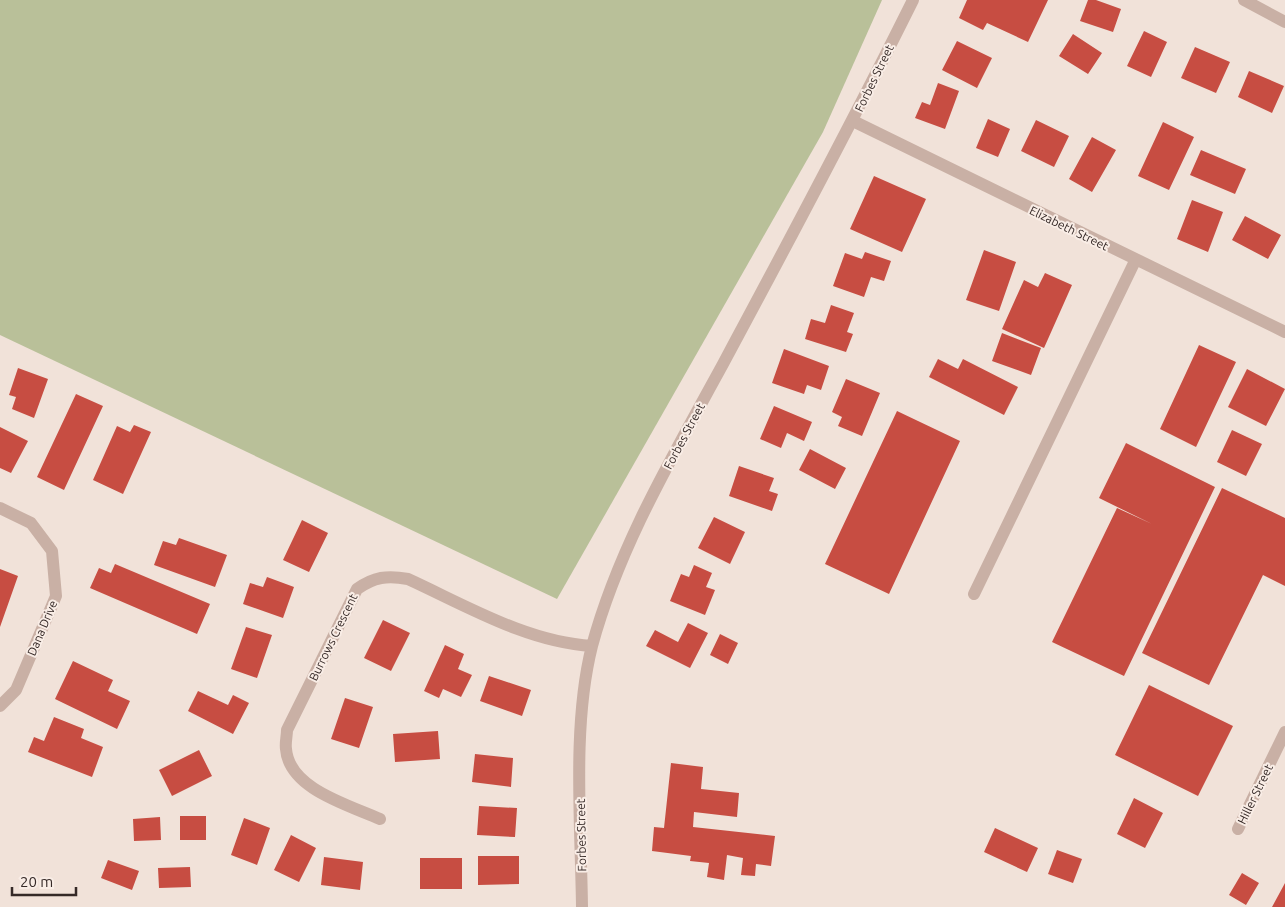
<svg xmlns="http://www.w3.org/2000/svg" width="1285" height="907" font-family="Ubuntu,sans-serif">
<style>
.green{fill:#b9c099}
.building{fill:#c74d42}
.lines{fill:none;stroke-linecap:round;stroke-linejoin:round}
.minor{stroke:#c9b0a5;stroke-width:12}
.labels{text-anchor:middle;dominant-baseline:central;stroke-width:4;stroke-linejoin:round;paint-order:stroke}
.street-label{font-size:12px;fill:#352927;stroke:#f9ede6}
</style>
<rect width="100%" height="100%" fill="#f1e2d9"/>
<path class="green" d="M 0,0 L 882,0 L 823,132 L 557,599 L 0,335 Z"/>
<path class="building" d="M 967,0 L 1048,0 L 1028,42 L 987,23 L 983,30 L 959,18 Z
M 1088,0 L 1096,0 L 1121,9 L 1113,32 L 1080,21 Z
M 1144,31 L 1167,42 L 1151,77 L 1127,66 Z
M 1073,34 L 1102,53 L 1088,74 L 1059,56 Z
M 957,41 L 992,58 L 977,88 L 942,70 Z
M 1195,47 L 1230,62 L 1216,93 L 1181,78 Z
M 1249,71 L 1284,86 L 1272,113 L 1238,97 Z
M 938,83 L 959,91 L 945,129 L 915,118 L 922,102 L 930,105 Z
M 988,119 L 1010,129 L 998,157 L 976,148 Z
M 1036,120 L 1069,136 L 1054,167 L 1021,151 Z
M 1163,122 L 1194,137 L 1169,190 L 1138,176 Z
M 1092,137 L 1116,150 L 1092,192 L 1069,179 Z
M 1201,150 L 1246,169 L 1235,194 L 1190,175 Z
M 874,176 L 926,199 L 902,252 L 850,229 Z
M 1192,200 L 1223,212 L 1208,252 L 1177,239 Z
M 1245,216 L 1281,235 L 1268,259 L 1232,240 Z
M 984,250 L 1016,262 L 999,311 L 966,300 Z
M 865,252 L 891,261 L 884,281 L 871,277 L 864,297 L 833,286 L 845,253 L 862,259 Z
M 1045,273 L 1072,285 L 1044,348 L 1002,329 L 1024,280 L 1038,287 Z
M 831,305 L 854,313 L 847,332 L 853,334 L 846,352 L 805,339 L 811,319 L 825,323 Z
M 1002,333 L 1041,348 L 1031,375 L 992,361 Z
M 1199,345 L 1236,362 L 1196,447 L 1160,429 Z
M 784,349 L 829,366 L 821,390 L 807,385 L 804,394 L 772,383 Z
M 938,359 L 958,369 L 963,359 L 1018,387 L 1004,415 L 929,377 Z
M 18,368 L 48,379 L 34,418 L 12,409 L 16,397 L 9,395 Z
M 1247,369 L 1285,389 L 1266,426 L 1228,407 Z
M 846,379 L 880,393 L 862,436 L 838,426 L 842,417 L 832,412 Z
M 76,394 L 103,406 L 64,490 L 37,477 Z
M 774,406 L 812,422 L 804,441 L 787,433 L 781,448 L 760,439 Z
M 897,411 L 960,441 L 889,594 L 825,564 Z
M 134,425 L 151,432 L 123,494 L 93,480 L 117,426 L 130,432 Z
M 0,427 L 28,441 L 11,473 L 0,468 Z
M 1232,430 L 1262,444 L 1246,476 L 1217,462 Z
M 1126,443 L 1215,487 L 1124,676 L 1052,642 L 1117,508 L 1152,524 L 1099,498 Z
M 810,449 L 846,468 L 835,489 L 799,470 Z
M 739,466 L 774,478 L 769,491 L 778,494 L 772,511 L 729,496 Z
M 1222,488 L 1285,518 L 1285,586 L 1263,575 L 1209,685 L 1142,653 Z
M 714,517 L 745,532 L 730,564 L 698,548 Z
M 302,520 L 328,533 L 309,572 L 283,560 Z
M 179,538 L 227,555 L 215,587 L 154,565 L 163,541 L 176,545 Z
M 115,564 L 210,604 L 197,634 L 90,588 L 99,568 L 111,573 Z
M 694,565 L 712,573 L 706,587 L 715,590 L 705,615 L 670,601 L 681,574 L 689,577 Z
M 0,569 L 18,576 L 0,627 Z
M 267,577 L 294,587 L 283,618 L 243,604 L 250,583 L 263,587 Z
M 383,620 L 410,633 L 391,671 L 364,658 Z
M 688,623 L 708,633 L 690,668 L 646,646 L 655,630 L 678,642 Z
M 246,627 L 272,635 L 257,678 L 231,669 Z
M 720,634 L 738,643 L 728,664 L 710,655 Z
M 445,645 L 464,654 L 458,669 L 472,675 L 461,697 L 443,689 L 439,698 L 424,691 Z
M 73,661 L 113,680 L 108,691 L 130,701 L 117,729 L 55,699 Z
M 489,676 L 531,690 L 522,716 L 480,701 Z
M 1149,685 L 1233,726 L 1198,796 L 1115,755 Z
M 198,691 L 228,705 L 233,695 L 249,703 L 233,734 L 188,711 Z
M 345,698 L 373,707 L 359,748 L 331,739 Z
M 54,717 L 84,729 L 81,738 L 103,747 L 92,777 L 28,752 L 34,737 L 44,741 Z
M 438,731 L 440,759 L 395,762 L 393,734 Z
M 199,750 L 212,776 L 172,796 L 159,770 Z
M 475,754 L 513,758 L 511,787 L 472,782 Z
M 671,763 L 703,767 L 701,789 L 739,793 L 737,817 L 694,812 L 693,827 L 775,836 L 771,866 L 756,864 L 755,876 L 741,875 L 743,858 L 727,855 L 724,880 L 707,877 L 709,863 L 690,861 L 691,856 L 652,851 L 654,827 L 664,828 Z
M 1134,798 L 1163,813 L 1145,848 L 1117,834 Z
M 479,806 L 517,808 L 515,837 L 477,835 Z
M 180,816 L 206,816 L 206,840 L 180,840 Z
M 160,817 L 161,840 L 134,841 L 133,819 Z
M 244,818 L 270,828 L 257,865 L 231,855 Z
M 995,828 L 1038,848 L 1027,872 L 984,852 Z
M 291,835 L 316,848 L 299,882 L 274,870 Z
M 1057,850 L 1082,859 L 1073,883 L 1048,874 Z
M 478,856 L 519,856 L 519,884 L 478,885 Z
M 324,857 L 363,862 L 360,890 L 321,885 Z
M 420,858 L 462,858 L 462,889 L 420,889 Z
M 108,860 L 139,871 L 132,890 L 101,878 Z
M 190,867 L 191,887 L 159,888 L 158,868 Z
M 1242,873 L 1259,883 L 1246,905 L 1229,895 Z
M 1285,883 L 1285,907 L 1272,907 Z"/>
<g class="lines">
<path class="minor" d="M 1244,0 L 1285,22
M 853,121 L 1285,332
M 0,508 L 31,523 L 52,551 L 56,596 L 16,690 L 0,706
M 974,594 L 1135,261
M 380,819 C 349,805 289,789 286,749 C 285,743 287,736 287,730 L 357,589 C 374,577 387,575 408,579 C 467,606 527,642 592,646
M 1238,829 L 1285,732
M 582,907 C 581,825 572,725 592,646 C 619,546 674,454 723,364 C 788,243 852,123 913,0"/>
</g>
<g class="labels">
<g class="street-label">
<text transform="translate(874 78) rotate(-64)">Forbes Street</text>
<text transform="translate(1069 228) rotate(26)">Elizabeth Street</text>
<text transform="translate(684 436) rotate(-62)">Forbes Street</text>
<text transform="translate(42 628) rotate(-67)">Dana Drive</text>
<text transform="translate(333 637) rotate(-64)">Burrows Crescent</text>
<text transform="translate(1255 794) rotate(-64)">Hiller Street</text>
<text transform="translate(581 835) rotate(-91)">Forbes Street</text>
</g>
</g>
<path d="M12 887v8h64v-8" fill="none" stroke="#352927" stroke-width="2.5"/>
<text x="20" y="887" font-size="15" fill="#352927" stroke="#f9ede6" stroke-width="4" paint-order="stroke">20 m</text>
</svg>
